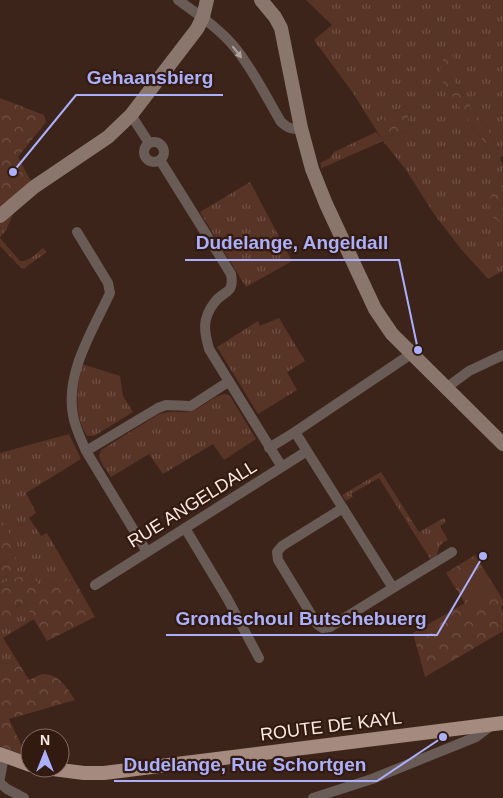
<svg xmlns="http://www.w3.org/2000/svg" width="503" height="798" font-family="Helvetica,sans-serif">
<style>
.grass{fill:url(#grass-tufts);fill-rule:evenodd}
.forest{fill:url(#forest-crowns)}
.garden{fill:#583426}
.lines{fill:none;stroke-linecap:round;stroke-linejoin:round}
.minor{stroke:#695b56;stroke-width:10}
.secondary{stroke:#8b766e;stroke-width:14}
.primary{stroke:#a58a80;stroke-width:14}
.oneway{fill:#b2a29c}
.labels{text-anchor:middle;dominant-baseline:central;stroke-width:4.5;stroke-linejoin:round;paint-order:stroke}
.street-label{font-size:18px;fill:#fae8e2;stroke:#331a10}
.leader{fill:none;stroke:#aab0fb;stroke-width:2}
.callout-dot{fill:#aab0fb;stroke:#331a10;stroke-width:2}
.callout-label{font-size:19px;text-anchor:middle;font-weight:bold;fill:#aab0fb;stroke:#331a10;stroke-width:4.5;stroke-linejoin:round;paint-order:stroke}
</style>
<defs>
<pattern id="grass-tufts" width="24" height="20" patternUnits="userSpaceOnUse" patternTransform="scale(1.25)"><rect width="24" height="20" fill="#583426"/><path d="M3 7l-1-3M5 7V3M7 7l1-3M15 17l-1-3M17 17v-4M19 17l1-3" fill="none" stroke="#715145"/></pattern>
<pattern id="forest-crowns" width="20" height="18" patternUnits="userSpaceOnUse" patternTransform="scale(1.25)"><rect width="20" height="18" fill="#583426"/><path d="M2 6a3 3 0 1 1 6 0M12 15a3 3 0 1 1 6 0" fill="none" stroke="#715145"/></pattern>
</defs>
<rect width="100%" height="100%" fill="#3d241a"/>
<path class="grass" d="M 306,0 L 503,0 L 503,156 L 500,158 L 503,166 L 503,172 L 491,194 L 495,219 L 503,221 L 503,271 L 488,279 L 461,249 L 434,214 L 406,170 L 383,141 L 322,168 L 320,163 L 330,158 L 334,152 L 376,132 L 381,138 L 414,130 L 408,120 L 409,111 L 405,106 L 373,125 L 353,93 L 314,40 L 332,25 ZM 442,52 L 450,76 L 495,141 L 493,147 L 488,148 L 473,127 L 443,62 Z
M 250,182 L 292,261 L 246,287 L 200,212 Z
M 20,199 L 6,230 L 0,238 L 20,261 C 29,262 37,253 43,248 L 47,252 L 23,269 L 17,264 L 0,246 L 0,216 Z
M 279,318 L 305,361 L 287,372 L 297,390 L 258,414 L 217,347 L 258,321 L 260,326 Z
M 82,364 L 120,376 L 123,396 L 133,412 L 94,436 L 87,436 C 73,414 77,388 82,364 Z
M 225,394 L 230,396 L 256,439 L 224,460 L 213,444 L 163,474 L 149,454 L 111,477 C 106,469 96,460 101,450 L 159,414 C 171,410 181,413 192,411 C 203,408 212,396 225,394 Z
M 69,434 L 81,459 L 26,493 L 36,513 L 29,518 L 41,536 L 47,533 L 76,583 L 65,580 L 39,586 L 10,580 L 0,585 L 0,580 C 9,576 13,570 21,565 L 16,557 L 0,567 L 0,565 L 19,552 L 0,517 L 0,453 Z
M 381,472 L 419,532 L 444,518 L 446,522 L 440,526 L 448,540 C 437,545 440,548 436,557 L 431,560 L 379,478 L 351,494 L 353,497 L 346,501 L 342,495 Z
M 24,603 L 34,619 L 3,638 L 16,659 L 9,664 L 0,661 L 0,617 Z"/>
<path class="forest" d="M 447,49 L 454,58 L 456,67 L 450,76 L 495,141 L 493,147 L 488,148 L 473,127 L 438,75 L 443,62 L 442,52 Z
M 0,98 L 44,115 L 46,122 L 18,157 L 34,187 L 0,216 Z
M 405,106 L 409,111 L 408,120 L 414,130 L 381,138 L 373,125 Z
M 503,172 L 503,221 L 495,219 L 489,213 L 491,194 Z
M 0,517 L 19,552 L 0,565 Z
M 475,555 L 503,600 L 503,605 L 501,607 L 503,611 L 503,631 L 425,677 L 413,633 L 465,603 L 446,573 Z
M 16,557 L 21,558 L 21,565 C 13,570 9,576 0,580 L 0,567 Z
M 32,573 L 39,586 L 65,580 L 76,583 L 95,617 L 47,641 L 24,603 L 16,607 L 14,619 L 6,615 L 0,617 L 0,585 L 10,580 Z
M 16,659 L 29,680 C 34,678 39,674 44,674 C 59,674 68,689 75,700 L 9,719 L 23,749 L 23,755 L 0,746 L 0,661 L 9,664 Z"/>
<path class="garden" d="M 469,564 L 488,594 L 471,605 L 451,575 Z"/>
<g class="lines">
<path class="minor" d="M 178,0 C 199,15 220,29 237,50 C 254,72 267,98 281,122 C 288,128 292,130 301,128
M 131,115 L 149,143
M144 152a10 10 0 1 1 20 0a10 10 0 1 1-20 0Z
M 160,160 L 231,274 C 235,295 223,290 214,303 C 202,319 204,331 209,349 L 282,467
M 77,232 L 108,283 L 110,293 C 93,330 65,373 73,415 C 75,428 81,439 86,451 L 147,552
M 446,388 L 469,371 L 503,355
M 295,432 L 393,588 L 330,627 L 323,628 L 317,624 L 278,560 L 277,552 L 282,546 L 343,508
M 269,448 L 295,432 L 411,354
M 86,451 L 158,408 L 166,405 L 191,406 L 228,382
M 185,528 L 227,598 L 259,658
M 95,585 L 307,451
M 393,588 L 452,552
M 0,778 L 4,756
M 0,783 L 7,789 L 24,798
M 313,798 L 372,779 L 476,737 L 492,725"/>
<path class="secondary" d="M 261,0 L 275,17 L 281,28 L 301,128 L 312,169 L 326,204 L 375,309 L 392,334 L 503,444
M 0,216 L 34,187 L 108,137 L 131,115 L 197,29 L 203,17 L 207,0"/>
<path class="primary" d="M 0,754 L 30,765
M 45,768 L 84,773 L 104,773 L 503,723"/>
</g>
<defs><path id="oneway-solid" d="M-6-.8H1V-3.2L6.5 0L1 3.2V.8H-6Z" transform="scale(1.25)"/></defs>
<use class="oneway" href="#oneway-solid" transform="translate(237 52) rotate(52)"/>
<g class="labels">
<g class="street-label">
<text transform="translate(192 504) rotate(-32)">RUE ANGELDALL</text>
<text transform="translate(331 726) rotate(-7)">ROUTE DE KAYL</text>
</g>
</g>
<path class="leader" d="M13 172L76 95H223M418 350L399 260H185M483 556L437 635H166M443 737L377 781H114"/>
<g class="callout-dot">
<circle cx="13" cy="172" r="5"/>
<circle cx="418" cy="350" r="5"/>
<circle cx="483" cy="556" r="5"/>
<circle cx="443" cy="737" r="5"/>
</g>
<g class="callout-label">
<text x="150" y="84">Gehaansbierg</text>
<text x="292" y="249">Dudelange, Angeldall</text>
<text x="301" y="625">Grondschoul Butschebuerg</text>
<text x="245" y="771">Dudelange, Rue Schortgen</text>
</g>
<g transform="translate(45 753)"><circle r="24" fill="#331a10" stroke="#836c64"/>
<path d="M0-4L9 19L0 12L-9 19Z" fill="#aab0fb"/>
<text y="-8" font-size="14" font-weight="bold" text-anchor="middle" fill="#fae8e2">N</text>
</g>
</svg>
